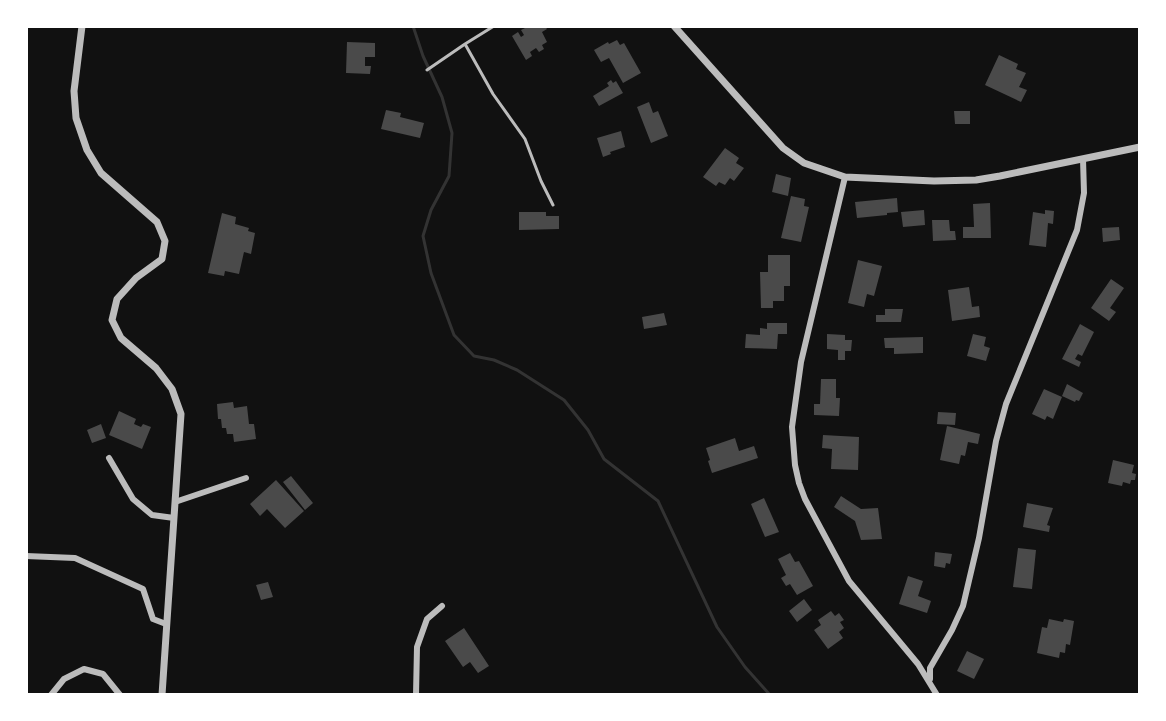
<svg xmlns="http://www.w3.org/2000/svg" width="1166" height="721" font-family="Cabin,sans-serif">
<style>
.lines{fill:none;stroke-linecap:round;stroke-linejoin:round}
.stream{stroke:#333;stroke-width:3}
.building{fill:#4a4a4a}
.service{stroke:#bcbcbc;stroke-width:3}
.minor{stroke:#bcbcbc;stroke-width:6}
.tertiary{stroke:#bcbcbc;stroke-width:7}
</style>
<rect width="100%" height="100%" fill="#111"/>
<g class="lines">
<path class="stream" d="M 413,26 L 423,56 L 442,97 L 452,133 L 449,176 L 431,210 L 423,236 L 431,273 L 454,335 L 474,356 L 494,360 L 517,370 L 564,400 L 588,430 L 604,459 L 658,501 L 717,627 L 745,667 L 770,695"/>
</g>
<path class="building" d="M 528,26 L 545,26 L 547,29 L 542,32 L 547,42 L 542,45 L 544,49 L 539,52 L 536,48 L 530,52 L 532,56 L 526,60 L 512,36 L 518,32 L 521,37 L 524,35 L 521,30 L 527,27 L 529,28 Z
M 617,40 L 620,45 L 624,43 L 641,73 L 623,83 L 609,58 L 601,62 L 594,50 L 608,42 L 609,44 Z
M 347,42 L 375,43 L 375,57 L 365,57 L 365,66 L 371,66 L 370,74 L 346,73 Z
M 999,55 L 1018,64 L 1016,69 L 1026,73 L 1019,87 L 1027,90 L 1021,102 L 985,85 Z
M 611,80 L 613,83 L 616,81 L 623,93 L 599,106 L 593,96 L 609,86 L 607,83 Z
M 649,102 L 653,113 L 658,111 L 668,136 L 651,143 L 637,107 Z
M 386,110 L 401,113 L 400,117 L 424,123 L 420,138 L 381,129 Z
M 954,111 L 970,111 L 970,124 L 955,124 Z
M 621,131 L 625,147 L 610,152 L 611,154 L 603,157 L 597,138 Z
M 725,148 L 739,158 L 736,163 L 744,168 L 734,181 L 730,178 L 725,185 L 719,182 L 716,186 L 703,177 Z
M 776,174 L 791,178 L 788,196 L 772,192 Z
M 791,196 L 805,199 L 804,206 L 809,207 L 801,242 L 781,238 Z
M 897,198 L 898,212 L 887,213 L 887,215 L 857,218 L 855,202 Z
M 990,203 L 991,238 L 963,238 L 963,227 L 974,227 L 973,204 Z
M 924,210 L 925,225 L 903,227 L 901,212 Z
M 1045,210 L 1054,211 L 1053,224 L 1048,223 L 1046,247 L 1029,245 L 1033,212 L 1045,214 Z
M 519,212 L 546,212 L 546,216 L 559,216 L 559,229 L 519,230 Z
M 222,213 L 236,217 L 235,224 L 249,228 L 248,231 L 255,233 L 251,254 L 244,252 L 239,274 L 225,271 L 224,276 L 208,273 Z
M 932,220 L 949,220 L 950,231 L 955,231 L 956,240 L 933,241 Z
M 1119,227 L 1120,240 L 1103,242 L 1102,228 Z
M 768,255 L 790,255 L 790,286 L 784,286 L 784,301 L 773,301 L 773,308 L 761,308 L 760,272 L 768,272 Z
M 858,260 L 882,266 L 874,296 L 867,294 L 864,307 L 848,303 Z
M 1111,279 L 1124,288 L 1110,308 L 1116,312 L 1109,321 L 1091,308 Z
M 969,287 L 972,307 L 979,306 L 980,317 L 952,321 L 948,290 Z
M 885,309 L 903,309 L 901,322 L 876,322 L 876,315 L 885,315 Z
M 664,313 L 667,325 L 644,329 L 642,317 Z
M 767,323 L 787,323 L 787,334 L 778,334 L 777,349 L 745,348 L 746,334 L 760,335 L 760,328 L 767,329 Z
M 1080,324 L 1094,332 L 1082,356 L 1078,354 L 1075,359 L 1081,362 L 1079,367 L 1062,359 Z
M 827,334 L 845,335 L 845,340 L 852,340 L 851,351 L 845,351 L 845,360 L 838,360 L 838,350 L 827,349 Z
M 973,334 L 986,337 L 984,346 L 990,348 L 986,361 L 967,356 Z
M 923,337 L 923,353 L 894,354 L 894,348 L 885,348 L 884,338 Z
M 821,379 L 836,379 L 836,398 L 840,398 L 839,416 L 814,415 L 814,404 L 820,404 Z
M 1067,384 L 1083,393 L 1079,401 L 1076,400 L 1075,402 L 1062,396 Z
M 1044,389 L 1062,397 L 1053,419 L 1047,416 L 1045,420 L 1032,414 Z
M 233,402 L 234,408 L 247,406 L 249,424 L 254,424 L 256,439 L 234,442 L 233,434 L 227,434 L 226,428 L 222,428 L 221,419 L 218,419 L 217,404 Z
M 119,411 L 136,419 L 134,424 L 141,427 L 143,424 L 151,427 L 142,449 L 109,435 Z
M 938,412 L 956,413 L 955,425 L 937,424 Z
M 101,424 L 106,438 L 92,443 L 87,430 Z
M 947,426 L 980,434 L 978,444 L 968,442 L 965,456 L 961,455 L 959,464 L 940,460 Z
M 823,435 L 859,437 L 858,470 L 831,469 L 832,449 L 822,448 Z
M 735,438 L 739,451 L 754,446 L 758,458 L 712,473 L 708,461 L 710,460 L 706,448 Z
M 1113,460 L 1134,465 L 1132,473 L 1136,474 L 1135,480 L 1131,480 L 1130,484 L 1123,482 L 1122,486 L 1108,483 Z
M 291,476 L 313,503 L 305,510 L 283,482 Z
M 276,480 L 304,511 L 285,528 L 267,509 L 260,516 L 250,504 Z
M 841,496 L 861,509 L 878,508 L 882,539 L 861,540 L 855,521 L 834,507 Z
M 764,498 L 779,532 L 765,537 L 751,504 Z
M 1027,503 L 1053,508 L 1047,525 L 1050,526 L 1049,532 L 1023,527 Z
M 1018,548 L 1036,550 L 1032,589 L 1013,587 Z
M 935,552 L 952,554 L 950,564 L 946,563 L 945,568 L 934,566 Z
M 790,553 L 795,562 L 799,561 L 813,586 L 797,595 L 790,584 L 786,586 L 781,578 L 786,575 L 778,559 Z
M 908,576 L 923,581 L 918,596 L 931,601 L 927,613 L 899,604 Z
M 268,582 L 273,597 L 261,600 L 256,585 Z
M 804,599 L 812,610 L 797,622 L 789,611 Z
M 831,611 L 835,616 L 839,613 L 844,620 L 840,622 L 844,628 L 839,632 L 843,638 L 828,649 L 814,630 L 821,625 L 818,620 Z
M 1049,619 L 1063,622 L 1064,619 L 1074,621 L 1070,645 L 1066,644 L 1065,653 L 1060,652 L 1059,658 L 1037,653 L 1042,627 L 1047,628 Z
M 464,628 L 489,666 L 478,673 L 470,662 L 463,667 L 445,641 Z
M 967,651 L 984,659 L 974,679 L 957,671 Z"/>
<g class="lines">
<path class="service" d="M 494,26 L 465,44 L 493,94 L 525,139 L 541,181 L 553,205
M 427,70 L 465,44"/>
<path class="minor" d="M 845,177 L 801,362 L 792,427 L 795,465 L 799,483 L 805,499 L 849,581 L 918,664 L 937,695
M 109,458 L 133,499 L 152,515 L 174,518
M 175,502 L 246,478
M 26,556 L 75,558 L 143,589 L 153,619 L 166,624
M 930,679 L 930,668 L 952,630 L 963,606 L 979,538 L 996,441 L 1006,404 L 1077,230 L 1084,193 L 1083,159
M 51,695 L 64,679 L 84,669 L 103,674 L 120,695
M 416,695 L 417,647 L 427,619 L 442,606"/>
<path class="tertiary" d="M 82,26 L 74,91 L 76,118 L 87,150 L 101,173 L 157,222 L 165,241 L 162,259 L 136,278 L 117,299 L 112,320 L 121,338 L 156,368 L 172,389 L 181,414 L 162,695
M 674,26 L 783,148 L 804,163 L 845,177 L 934,181 L 976,180 L 1000,176 L 1140,147"/>
</g>
<rect width="1166" height="721" fill="none" stroke="#ffffff" stroke-width="56"/>
</svg>
